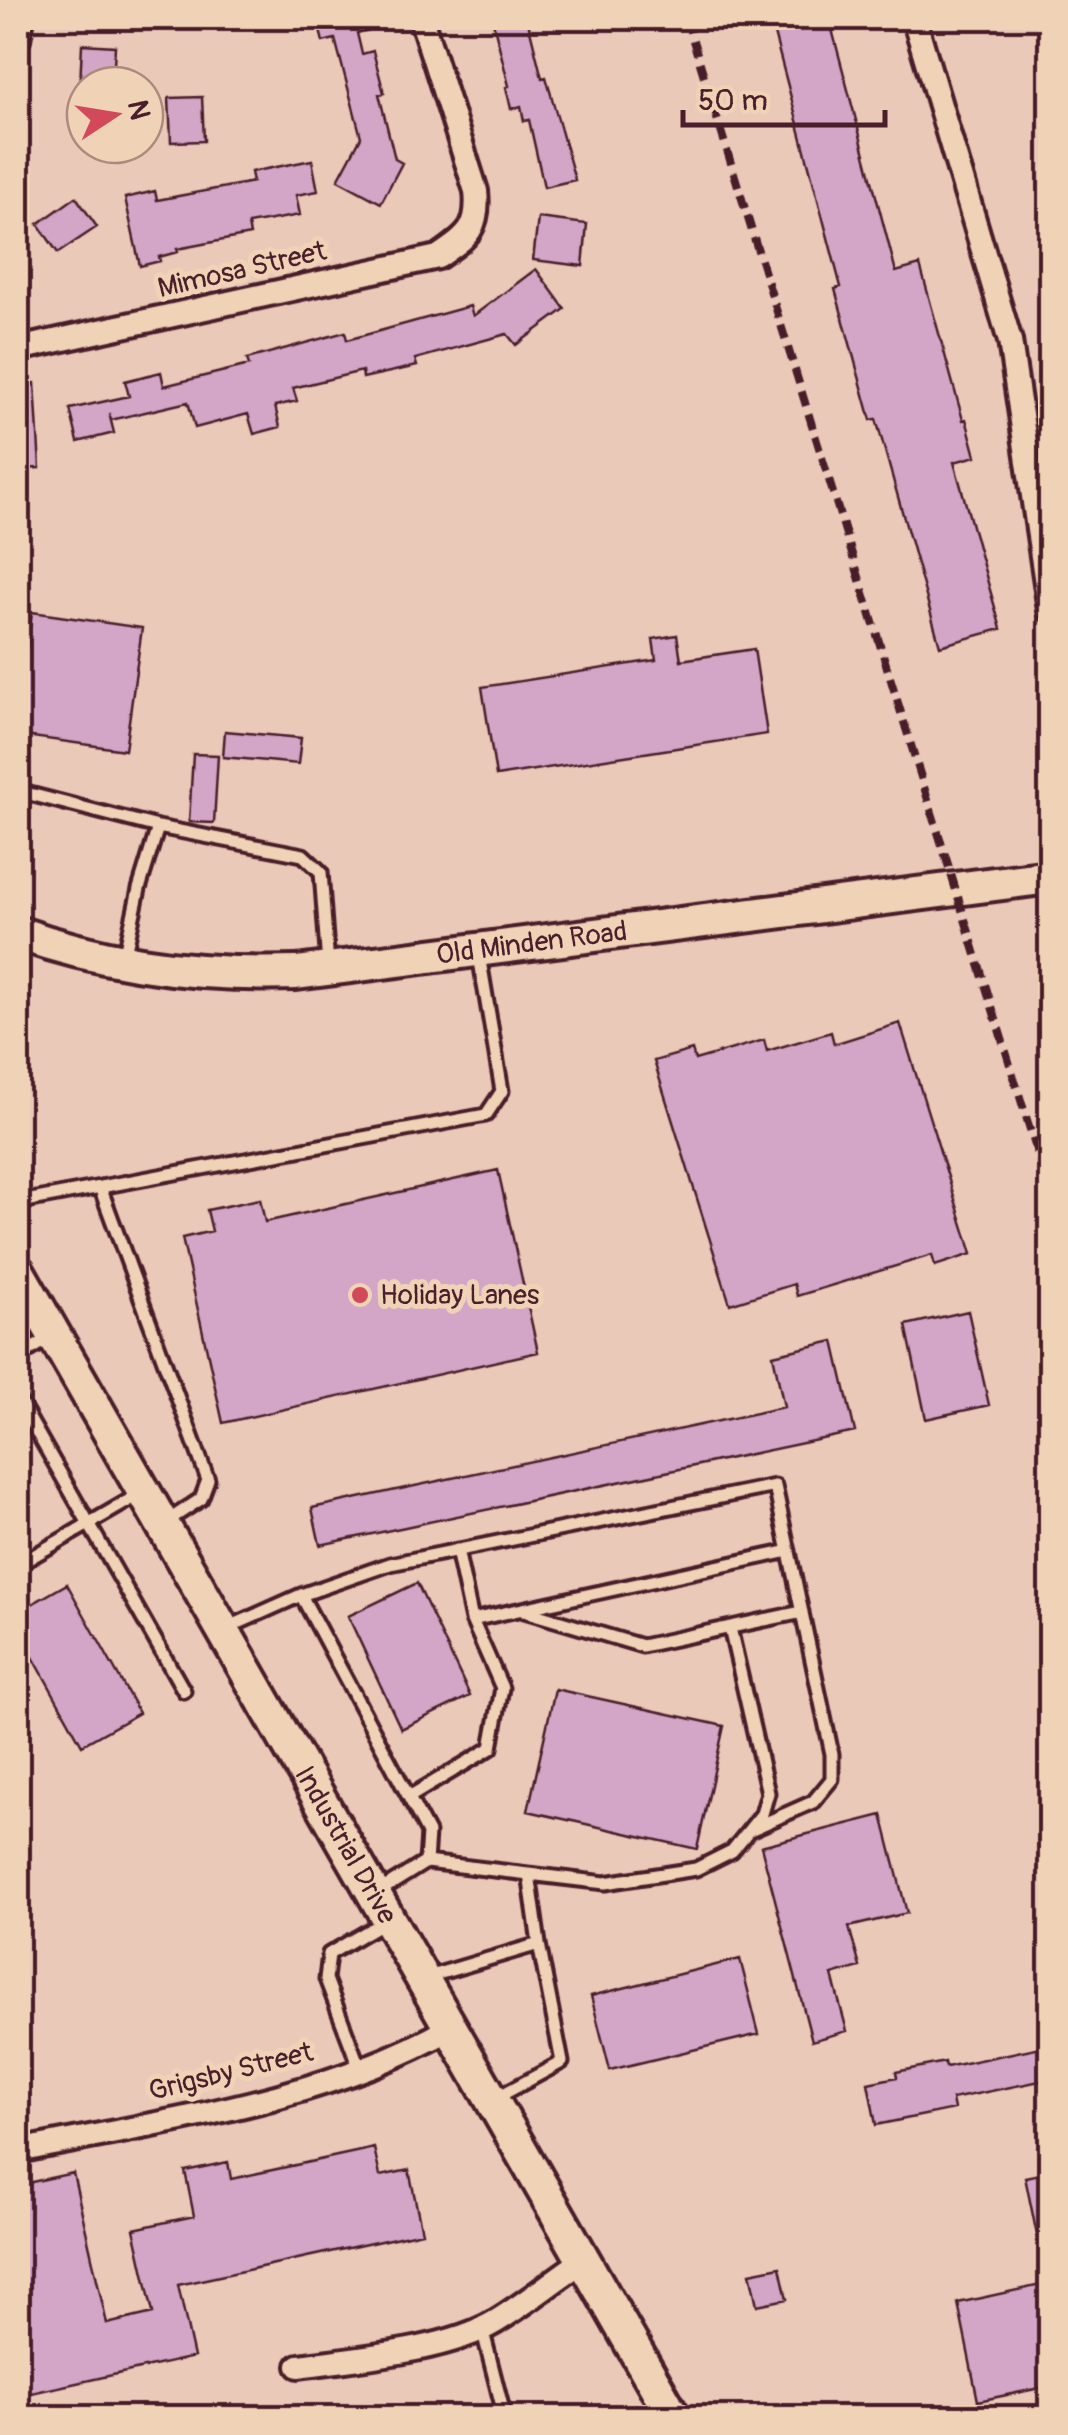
<svg xmlns="http://www.w3.org/2000/svg" width="1068" height="2435" font-family="Pangolin,sans-serif">
<style>
.building{fill:#d3a5c7;stroke:#4a1f2b;stroke-width:2.5}
.lines{fill:none;stroke-linecap:round;stroke-linejoin:round}
.service-casing{stroke:#4a1f2b;stroke-width:19}
.minor-casing{stroke:#4a1f2b;stroke-width:30}
.secondary-casing{stroke:#4a1f2b;stroke-width:40}
.service{stroke:#f0d2b6;stroke-width:11}
.minor{stroke:#f0d2b6;stroke-width:22}
.secondary{stroke:#f0d2b6;stroke-width:32}
.rail{stroke:#4a1f2b;stroke-width:8;stroke-dasharray:15 8;stroke-linecap:butt}
.poi-dot{fill:#d1495b;stroke:#f0d2b6;stroke-width:4}
.labels{text-anchor:middle;dominant-baseline:central;stroke-width:10;stroke-linejoin:round;paint-order:stroke}
.street-label{font-size:28px;fill:#4a1f2b;stroke:#f0d2b6}
.poi-label{font-size:28px;fill:#4a1f2b;stroke:#f0d2b6;text-anchor:start}
</style>
<rect width="100%" height="100%" fill="#eac9b9"/>
<filter id="ink" filterUnits="userSpaceOnUse"><feTurbulence type="fractalNoise" baseFrequency=".01" numOctaves="2"/><feDisplacementMap in="SourceGraphic" scale="20" xChannelSelector="R" yChannelSelector="G"/><feConvolveMatrix kernelMatrix="1 2 1 2 8 2 1 2 1" color-interpolation-filters="sRGB"/></filter>
<g filter="url(#ink)">
<path class="building" d="M 317,18 L 389,18 L 390,25 L 357,33 L 362,54 L 373,51 L 384,93 L 379,94 L 395,159 L 402,163 L 381,203 L 338,180 L 361,137 L 335,39 L 323,42 Z
M 513,18 L 527,18 L 542,78 L 546,77 L 575,180 L 544,187 L 529,120 L 524,121 L 521,106 L 511,109 L 506,87 L 509,86 L 493,22 Z
M 770,18 L 829,18 L 896,272 L 920,265 L 963,420 L 966,419 L 976,456 L 954,462 L 1001,629 L 940,646 L 876,419 L 871,420 L 835,289 L 841,287 Z
M 82,44 L 115,46 L 113,85 L 80,85 Z
M 202,97 L 204,141 L 171,142 L 169,98 Z
M 312,160 L 318,191 L 296,195 L 300,215 L 248,224 L 250,235 L 177,249 L 178,252 L 159,257 L 160,261 L 140,266 L 125,198 L 155,191 L 157,200 L 253,182 L 251,172 Z
M 76,197 L 97,227 L 58,253 L 38,224 Z
M 538,218 L 587,224 L 583,266 L 533,260 Z
M 536,269 L 565,309 L 516,345 L 507,334 L 415,359 L 417,366 L 363,378 L 362,371 L 293,388 L 297,401 L 275,406 L 280,427 L 254,434 L 248,414 L 195,428 L 188,402 L 111,420 L 109,413 L 114,433 L 78,442 L 70,409 L 129,396 L 125,381 L 161,372 L 164,386 L 249,365 L 247,359 L 345,332 L 347,340 L 470,306 L 473,316 Z
M 35,383 L 40,468 L 18,469 L 18,384 Z
M 32,612 L 142,628 L 125,750 L 18,735 L 18,654 L 26,655 Z
M 677,635 L 681,660 L 754,649 L 767,734 L 496,776 L 482,687 L 656,660 L 653,639 Z
M 225,731 L 301,738 L 298,764 L 223,757 Z
M 193,754 L 218,755 L 214,823 L 189,822 Z
M 900,1023 L 972,1254 L 935,1266 L 932,1255 L 797,1296 L 794,1284 L 730,1304 L 654,1061 L 692,1050 L 695,1060 L 764,1040 L 767,1051 L 831,1032 L 834,1044 Z
M 498,1170 L 538,1352 L 223,1423 L 182,1238 L 212,1231 L 207,1210 L 260,1199 L 265,1222 Z
M 968,1311 L 989,1405 L 926,1419 L 906,1325 Z
M 834,1341 L 855,1432 L 320,1545 L 312,1508 L 784,1407 L 773,1355 Z
M 417,1583 L 470,1696 L 401,1729 L 348,1616 Z
M 67,1584 L 139,1713 L 82,1745 L 18,1630 L 18,1612 Z
M 555,1689 L 724,1726 L 697,1849 L 528,1811 Z
M 882,1815 L 907,1913 L 849,1927 L 860,1967 L 832,1975 L 847,2031 L 812,2041 L 761,1846 Z
M 740,1959 L 759,2034 L 610,2070 L 591,1996 Z
M 1050,2045 L 1050,2079 L 952,2099 L 954,2109 L 876,2125 L 868,2083 L 897,2077 L 896,2072 L 945,2062 L 946,2067 Z
M 374,2148 L 380,2176 L 409,2170 L 422,2232 L 178,2285 L 194,2357 L 18,2396 L 18,2185 L 73,2173 L 107,2324 L 153,2313 L 134,2229 L 194,2216 L 185,2171 L 228,2162 L 231,2179 Z
M 1050,2172 L 1050,2249 L 1040,2250 L 1025,2177 Z
M 780,2267 L 787,2299 L 757,2305 L 750,2273 Z
M 1050,2283 L 1050,2386 L 978,2401 L 958,2303 Z"/>
<g class="lines">
<g class="service-casing">
<path id="service" d="M 18,791 L 158,827
M 124,958 L 139,889 L 158,827 L 303,855 L 321,872 L 328,965
M 100,1187 L 208,1480 L 201,1499 L 166,1522
M 18,1207 L 31,1200 L 486,1115 L 502,1091 L 479,955
M 18,1357 L 50,1338
M 18,1399 L 184,1691
M 18,1565 L 140,1494
M 301,1595 L 390,1564 L 775,1486 L 832,1754 L 832,1779 L 813,1802 L 750,1830
M 524,1611 L 642,1646 L 802,1612
M 472,1620 L 789,1551
M 227,1628 L 301,1595 L 428,1833 L 426,1862 L 378,1892
M 409,1797 L 491,1748 L 502,1688 L 472,1620 L 457,1550
M 426,1862 L 605,1883 L 696,1869 L 732,1851 L 762,1814 L 768,1793 L 730,1628
M 424,1978 L 539,1944 L 529,1874
M 360,2069 L 326,1979 L 329,1954 L 385,1921
M 496,2098 L 562,2062 L 539,1944
M 482,2328 L 505,2418"/>
</g>
<g class="minor-casing">
<path id="minor" d="M 914,18 L 1010,341 L 1050,610
M 18,39 L 22,18
M 18,349 L 438,257 C 467,237 480,229 476,191 L 421,18
M 18,2151 C 160,2122 324,2101 451,2028
M 299,2366 C 356,2358 446,2351 495,2322 C 525,2304 554,2280 584,2260"/>
</g>
<g class="secondary-casing">
<g id="secondary">
<path id="s1" d="M 18,933 C 106,964 202,976 296,973 L 1050,877"/>
<path id="s2" d="M 18,1272 L 674,2418"/>
</g>
</g>
<use href="#service" class="service"/>
<use href="#minor" class="minor"/>
<use href="#secondary" class="secondary"/>
<path class="rail" d="M 686,18 L 1050,1194"/>
</g>
</g>
<circle class="poi-dot" cx="360" cy="1295" r="10"/>
<g class="labels">
<g class="street-label">
<text transform="translate(242 270) rotate(-13)">Mimosa Street</text>
<text stroke="none"><textPath href="#s1" startOffset="520">Old Minden Road</textPath></text>
<text stroke="none"><textPath href="#s2" startOffset="660">Industrial Drive</textPath></text>
<text transform="translate(231 2072) rotate(-14)">Grigsby Street</text>
</g>
<g class="poi-label">
<text x="380" y="1295">Holiday Lanes</text>
</g>
</g>
<rect width="1068" height="2435" fill="none" stroke="#f0d2b6" stroke-width="60"/>
<rect x="30" y="30" width="1008" height="2375" fill="none" stroke="#4a1f2b" stroke-width="4" filter="url(#ink)"/>
<g transform="translate(115 115) rotate(78)"><circle r="48" fill="#f0d2b6" stroke="#ae8a7e" stroke-width="2.5"/>
<path d="M0-8L18 38L0 25L-18 38Z" fill="#d1495b"/>
<text y="-15" font-size="28" font-weight="bold" text-anchor="middle" fill="#4a1f2b">N</text>
</g>
<path d="M683 110v15h202v-15" fill="none" stroke="#4a1f2b" stroke-width="5"/>
<text x="698" y="110" font-size="30" fill="#4a1f2b" stroke="#f0d2b6" stroke-width="8" paint-order="stroke">50 m</text>
</svg>
